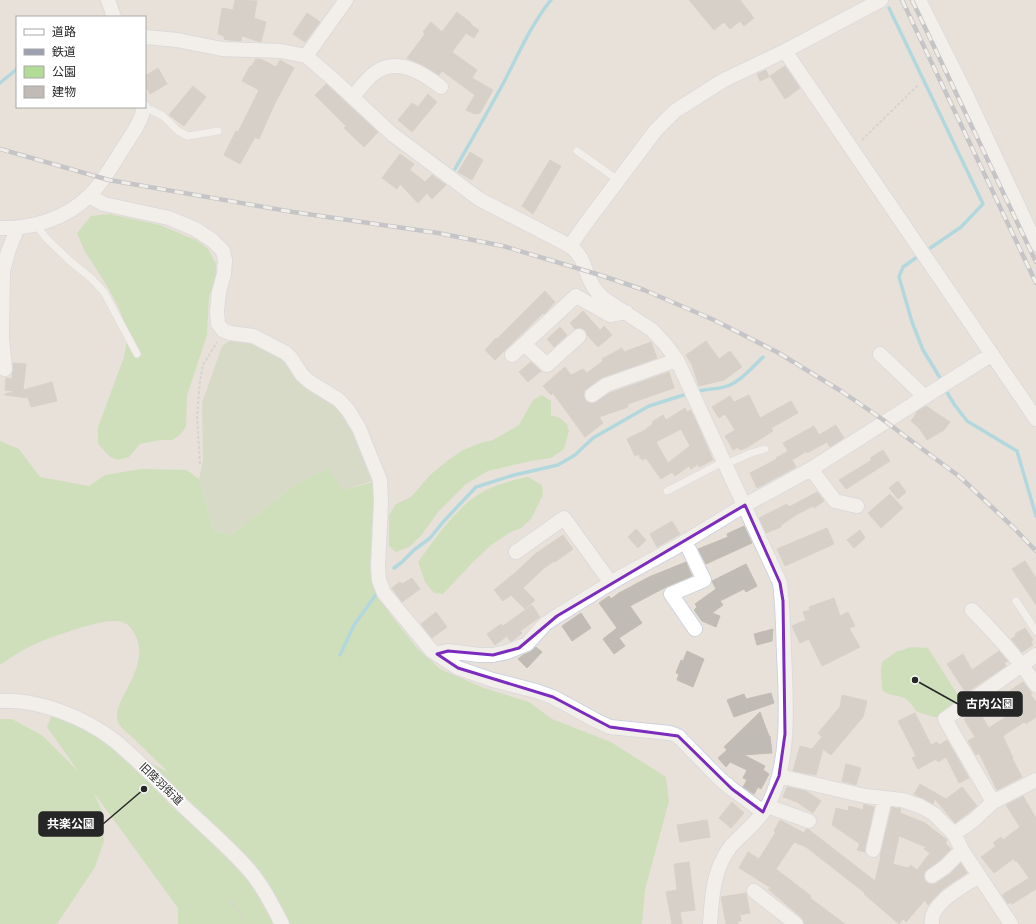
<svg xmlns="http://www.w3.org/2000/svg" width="1036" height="924" font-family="'Sofia Sans Condensed','Noto Sans JP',sans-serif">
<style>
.green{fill:#b3db98}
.cemetery{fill:#c2d1b1}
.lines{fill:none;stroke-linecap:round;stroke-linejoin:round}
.stream{stroke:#72cce4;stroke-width:3.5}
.building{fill:#c0bbb5;stroke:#c3bcb3;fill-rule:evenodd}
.lane-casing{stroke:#ced2df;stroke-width:8}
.street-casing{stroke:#ced2df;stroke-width:16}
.path{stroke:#c2c2c2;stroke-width:2;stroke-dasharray:3 2;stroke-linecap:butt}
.lane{stroke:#fff;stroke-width:7}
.street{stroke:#fff;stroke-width:14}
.rail-casing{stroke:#9ca0b0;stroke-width:4.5}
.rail{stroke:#fff;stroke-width:3;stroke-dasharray:9;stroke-linecap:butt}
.marked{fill:none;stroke:#7b2cbf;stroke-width:3;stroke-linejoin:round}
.labels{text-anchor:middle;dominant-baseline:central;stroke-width:3;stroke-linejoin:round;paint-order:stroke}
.street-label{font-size:11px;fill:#262626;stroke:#fff}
.leader{fill:none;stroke:#262626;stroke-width:1.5}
.callout-dot{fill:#262626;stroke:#fff;stroke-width:1.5}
.callout{fill:#262626;stroke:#262626;stroke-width:1.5}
.callout-label{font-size:12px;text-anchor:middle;font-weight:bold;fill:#fff}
</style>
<rect width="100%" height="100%" fill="#e8e1d9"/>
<path class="green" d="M 109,214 L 160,225 L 198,241 L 208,249 L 216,264 L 216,278 L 209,297 L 207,335 L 187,396 L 186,427 L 180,435 L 172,440 L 160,440 L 140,444 L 129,457 L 118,460 L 110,457 L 98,444 L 98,427 L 124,357 L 127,340 L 124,322 L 118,306 L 107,286 L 84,250 L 77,233 L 91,216 Z
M 542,395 L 551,401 L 551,415 L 560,418 L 567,424 L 569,431 L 564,449 L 551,458 L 531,461 L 488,471 L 466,484 L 438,512 L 421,536 L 409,547 L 396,552 L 389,546 L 389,515 L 396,504 L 411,497 L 430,475 L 447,461 L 463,450 L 483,442 L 490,441 L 500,436 L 519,425 L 533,400 Z
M 0,441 L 19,449 L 40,477 L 89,486 L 105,475 L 141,469 L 187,470 L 199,479 L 214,531 L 231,535 L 296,484 L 329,467 L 342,490 L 377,481 L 372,576 L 377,594 L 391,615 L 417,648 L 440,669 L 484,688 L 529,702 L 552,719 L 611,742 L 666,777 L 669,801 L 645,890 L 642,924 L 178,924 L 178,908 L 94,793 L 103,813 L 104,841 L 95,867 L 57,924 L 0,924 L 0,719 L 12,719 L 43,736 L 78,771 L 47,727 L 54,709 L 169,773 C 157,761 144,749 132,737 C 128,733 122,729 119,724 C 106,702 159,665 131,628 C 127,623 121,621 115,621 C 99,620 58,635 42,641 C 27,647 13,656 0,665 Z
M 528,477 L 542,485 L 543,495 L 531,519 L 521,528 L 509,533 L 490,546 L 472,563 L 443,594 L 434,593 L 425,582 L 418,562 C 435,539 455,509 479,494 C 493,485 513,480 528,477 Z
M 911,647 L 928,648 L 963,703 C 940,720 943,721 916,711 C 903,689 896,701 882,690 L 881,670 L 882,662 L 896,652 Z"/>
<path class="cemetery" d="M 232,339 L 255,343 L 286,359 L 348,417 L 376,480 L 342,490 L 328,468 L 296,484 L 231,535 L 214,531 L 199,479 L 203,461 L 202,403 L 222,346 Z"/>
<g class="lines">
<path class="stream" d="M 889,8 L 983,204 L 961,227 L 926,251
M 0,83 L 17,69
M 455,169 C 472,139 489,110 505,80 C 519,53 532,23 551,0
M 920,255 L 903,267 L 899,277 L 912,322 L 923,350 L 942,381
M 945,389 L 954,404 L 967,421 L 1017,451 L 1036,516
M 696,392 C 707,388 719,390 730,385 C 742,380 754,366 763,357
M 394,568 L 402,562 L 414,550 L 430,538 L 443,522 L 476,487 L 514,475 L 558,465 L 575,455 L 593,438 L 649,406 L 690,393
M 340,655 L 354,625 L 377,593"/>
</g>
<path class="building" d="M 235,0 L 257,1 L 254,18 L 266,22 L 261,42 L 242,36 L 241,41 L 235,41 L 224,39 L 224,36 L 218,34 L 222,8 L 233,10 Z
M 689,0 L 740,0 L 754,18 L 744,26 L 740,21 L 730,29 L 724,22 L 714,30 Z
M 457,12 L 471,23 L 470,24 L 479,30 L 474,38 L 466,33 L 452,52 L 477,70 L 472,78 L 493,90 L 480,113 L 475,114 L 466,110 L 475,95 L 442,71 L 439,75 L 422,65 L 407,58 L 425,34 L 423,32 L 431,22 L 442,32 Z
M 307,13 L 320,22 L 305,42 L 293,34 Z
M 256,59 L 261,59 L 276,67 L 280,60 L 294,68 L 275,103 L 259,139 L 255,137 L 240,164 L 224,155 L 236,131 L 238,132 L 259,90 L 242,81 L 250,66 L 251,67 Z
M 785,66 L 800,88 L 785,99 L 770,76 Z
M 158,68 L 167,84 L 150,94 L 145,85 L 145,76 Z
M 766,70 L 769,77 L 760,81 L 757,74 Z
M 326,84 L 378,132 L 364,147 L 344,128 L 346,126 L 315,95 Z
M 193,86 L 206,97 L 184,126 L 169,115 Z
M 428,94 L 437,102 L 412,132 L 398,120 L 412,103 L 418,107 Z
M 470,152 L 483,160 L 472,180 L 458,172 Z
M 400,154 L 414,164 L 410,170 L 425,182 L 432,175 L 446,185 L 432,199 L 427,193 L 418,203 L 400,184 L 397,189 L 382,178 Z
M 550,160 L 561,166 L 533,214 L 522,206 Z
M 545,291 L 555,302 L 544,314 L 543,313 L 495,360 L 485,350 L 496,338 L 497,339 Z
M 583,311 L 600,330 L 604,326 L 612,335 L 598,347 L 587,335 L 585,330 L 581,328 L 575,329 L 570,323 Z
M 560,327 L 567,335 L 554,347 L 547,339 Z
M 706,341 L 719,359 L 730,351 L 742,367 L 724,380 L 699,386 L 692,365 L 686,355 Z
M 651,342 L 657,358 L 601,378 L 584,391 L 584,395 L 585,400 L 589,403 L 593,403 L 610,393 L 669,372 L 674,388 L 628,404 L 628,407 L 599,417 L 603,423 L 585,437 L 553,393 L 551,395 L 543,386 L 565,367 L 571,375 L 583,369 L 587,373 L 603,361 L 602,359 L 622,348 L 624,352 Z
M 531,362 L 541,371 L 528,382 L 519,372 Z
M 13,363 L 26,364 L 23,390 L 52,382 L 57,401 L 31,407 L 28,398 L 5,395 L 5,394 L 13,392 L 13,391 L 5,390 L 6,378 L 12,379 Z
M 749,395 L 760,418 L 791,401 L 798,413 L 771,428 L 773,431 L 746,448 L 740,450 L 738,447 L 733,450 L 725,436 L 735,430 L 725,414 L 719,418 L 712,407 L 730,396 L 734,402 Z
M 926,406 L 950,422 L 944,430 L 927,440 L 919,428 L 911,421 L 918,411 Z
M 685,408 L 687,412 L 691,410 L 713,460 L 699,467 L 698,464 L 691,469 L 689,466 L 675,476 L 672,472 L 661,479 L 646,458 L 642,460 L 638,454 L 635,456 L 627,439 L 647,429 L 647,428 L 653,424 L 652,422 L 663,415 L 666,420 ZM 681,429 L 690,446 L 668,463 L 656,442 Z
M 836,425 L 844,438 L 830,447 L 827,442 L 807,453 L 807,451 L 792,460 L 796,467 L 757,488 L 750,473 L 777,459 L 776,458 L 788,451 L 783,443 L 814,426 L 819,435 Z
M 883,450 L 890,461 L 846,489 L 839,480 L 872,460 L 870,458 Z
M 898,481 L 906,492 L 898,499 L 889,488 Z
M 817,492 L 824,501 L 814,508 L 813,506 L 796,515 L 781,525 L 781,527 L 766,533 L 759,518 L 787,504 L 789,507 Z
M 890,494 L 903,508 L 881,528 L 868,513 Z
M 672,521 L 680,534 L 657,547 L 650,534 Z
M 744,526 L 752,543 L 706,564 L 698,549 L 728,537 L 727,534 Z
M 827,528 L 834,544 L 785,566 L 777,549 Z
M 636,529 L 646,540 L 638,548 L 628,537 Z
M 860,530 L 865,538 L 854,548 L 847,540 Z
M 563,535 L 573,549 L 555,562 L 554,561 L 543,569 L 523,588 L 535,600 L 525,609 L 511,595 L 503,601 L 494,590 L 516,572 L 535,554 Z
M 1025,561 L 1036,578 L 1036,605 L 1012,569 Z
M 686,562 L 692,576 L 668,586 L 630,606 L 642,623 L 619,638 L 625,646 L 614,654 L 603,639 L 617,628 L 599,603 L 609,596 L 611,599 L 619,593 L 649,577 Z
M 746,564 L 757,586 L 746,592 L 744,589 L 720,601 L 723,605 L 712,613 L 720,616 L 716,627 L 702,621 L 694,610 L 697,607 L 695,604 L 716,589 L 712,581 Z
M 412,578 L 420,589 L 402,602 L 392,588 L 400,582 L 402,584 Z
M 834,598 L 840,616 L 848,612 L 855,626 L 849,628 L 860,647 L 822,666 L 809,639 L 800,643 L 792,626 L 806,620 L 803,612 L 810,610 L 809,607 Z
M 532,605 L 540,617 L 520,631 L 522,633 L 512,641 L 510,641 L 507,636 L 495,645 L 487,634 L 501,624 L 503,626 Z
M 436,612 L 447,627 L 432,638 L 421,624 Z
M 581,613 L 591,628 L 572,641 L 562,626 Z
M 1025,628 L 1033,640 L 1031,642 L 1033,645 L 1022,652 L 1011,639 L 1016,636 L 1015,634 Z
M 773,629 L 772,641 L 757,645 L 754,634 Z
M 536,647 L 542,652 L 527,668 L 518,659 L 523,655 L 530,652 Z
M 687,651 L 704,659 L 693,687 L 677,680 L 679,674 L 676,673 L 681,660 L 683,661 Z
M 999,651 L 1008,661 L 1004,663 L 1006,666 L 966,693 L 947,664 L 963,654 L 972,670 Z
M 1023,682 L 1032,693 L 1030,694 L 1036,702 L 1036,717 L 1026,724 L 1024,722 L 1003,736 L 1013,758 L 1012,758 L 1022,777 L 997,790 L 979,753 L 976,755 L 968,741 L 975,737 L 964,719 L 978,710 L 989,728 L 1019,708 L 1008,692 Z
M 771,693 L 774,703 L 734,717 L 727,700 L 744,694 L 746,699 Z
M 842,695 L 867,701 L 863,717 L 831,755 L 823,749 L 816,775 L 793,771 L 800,746 L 812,749 L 822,737 L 818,733 L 840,707 Z
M 760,712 L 769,736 L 770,736 L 772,753 L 744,755 L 765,766 L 763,770 L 769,774 L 761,789 L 758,787 L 754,794 L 743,787 L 747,780 L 743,778 L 747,770 L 730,762 L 726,767 L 718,758 L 727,750 L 724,747 Z
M 915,713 L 931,745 L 937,742 L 939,745 L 947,740 L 969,778 L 959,783 L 946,757 L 938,762 L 936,759 L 918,769 L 912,758 L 916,756 L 898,721 Z
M 846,764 L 861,768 L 856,785 L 842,781 Z
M 920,784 L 946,799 L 962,787 L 977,806 L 955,823 L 935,799 L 933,804 L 914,794 Z
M 787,787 L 806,791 L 821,801 L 813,813 L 797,802 L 783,797 Z
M 1023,796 L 1036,818 L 1036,889 L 1012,904 L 1011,902 L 1008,904 L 1002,895 L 1029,878 L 1017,861 L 1016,862 L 1013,859 L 994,873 L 981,857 L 996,846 L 993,843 L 1001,837 L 1003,840 L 1020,827 L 1006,805 Z
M 732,802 L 744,813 L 731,828 L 719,818 Z
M 864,804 L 874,807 L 865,852 L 857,850 L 860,844 L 832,825 L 836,808 L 848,811 L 849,806 L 863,810 Z
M 892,807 L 901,809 L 900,813 L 925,823 L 947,840 L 945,843 L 951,849 L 940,860 L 925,872 L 924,877 L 925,881 L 932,884 L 936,883 L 950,874 L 961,863 L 967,873 L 943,889 L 928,905 L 925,900 L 906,922 L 903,919 L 899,924 L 864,894 L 865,893 L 806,847 L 794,842 L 776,869 L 811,896 L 810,898 L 845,924 L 804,924 L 801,917 L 768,889 L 773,889 L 739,868 L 748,852 L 759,859 L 776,832 L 774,831 L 780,820 L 804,833 L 806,829 L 808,829 L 875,881 L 881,856 L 880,855 ZM 899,836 L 926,847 L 924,849 L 930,853 L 917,870 L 911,865 L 908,868 L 893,864 Z
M 707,820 L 710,837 L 680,842 L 677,825 Z
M 689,862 L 695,910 L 680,912 L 682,924 L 672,924 L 666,892 L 677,890 L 674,864 Z
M 746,893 L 750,913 L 740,915 L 741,921 L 738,921 L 738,924 L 726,924 L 721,897 Z"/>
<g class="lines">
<g class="lane-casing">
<path id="lane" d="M 143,108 L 151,110 L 163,116 L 178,131 L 188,136 L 218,131
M 577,151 L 618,180
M 36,225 L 46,238 L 71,262 L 91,278 L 104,292 L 137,354
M 726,464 L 751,453 L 765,449
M 667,491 L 725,461
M 1016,601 L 1036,631"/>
</g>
<g class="street-casing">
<path id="street" d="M 108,0 L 114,17
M 919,0 L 966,94 L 1036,244
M 145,37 L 177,40 L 222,49 L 281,51 L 306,56 L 333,79 L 392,134 L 479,199 L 570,246 C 585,257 584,271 593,286 C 596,291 599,294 603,298 L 652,330 L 665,344 L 677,360 L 780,583 C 783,606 783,629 784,653 C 786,700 791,762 768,805 C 759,821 743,833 731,846 C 713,869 712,896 710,924
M 785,51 L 1036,419
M 306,56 L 346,0
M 353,97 C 360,88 367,78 376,72 C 398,57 423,73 441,87
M 89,196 L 104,204 L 169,218 L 195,229 L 212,240 L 223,251 L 225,260 L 224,274 L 219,292 L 217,311 L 218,324 L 223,330 L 230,333 L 253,336 L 286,353 L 291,358 L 302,375 L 310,382 L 339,400 L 348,410 L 359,428 L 380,480 L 381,502 L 378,567 L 379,580 L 384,593 L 432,651 L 458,668 L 493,680 L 536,691 L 553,697 L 595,720 L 610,727 L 670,733 L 678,736 L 720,779 L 732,789 L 763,812
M 0,228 C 32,229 66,219 90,195 C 104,181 114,162 125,145 C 131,136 144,118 143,107
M 570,246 L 589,219 L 656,130 L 675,111 L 724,80 L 785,51 L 881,0
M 524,344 L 547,365 L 579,336
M 880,354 L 925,397
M 512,355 L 576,296 L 610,315 L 626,312
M 5,369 L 2,338 L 3,271 L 8,252 L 17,229
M 592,395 L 606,385 L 677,360
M 811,469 L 835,501 L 857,506
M 685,541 L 704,580 L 671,594 L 695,629
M 516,552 L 564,518 L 611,583
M 972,610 C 996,634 1018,658 1036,685
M 437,654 L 448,651 L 479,655 L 493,655 L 507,652 L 527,644 L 545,624 L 557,616 L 619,578 L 676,547 L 745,505 L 811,469 L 992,354
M 0,701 C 37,698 86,718 115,741 C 139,761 160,783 181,804 C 204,826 228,846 249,870 C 263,886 272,905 282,924
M 779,776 L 865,796 L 902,800 L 920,806 L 934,814 L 954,834 L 974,820 L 993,802 L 1036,780
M 993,802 L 945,719 L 1036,655
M 767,806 L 809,821
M 954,834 L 962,850 L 1011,924
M 873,850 L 885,798
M 932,876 L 945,867 L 962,850
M 754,891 L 796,924
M 932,924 C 928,904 965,885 979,876"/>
</g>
<path class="path" d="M 862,140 L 918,85
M 200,464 L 197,416 L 200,381 L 203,365 L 217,342
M 229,901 L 239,912 L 247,924"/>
<use href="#lane" class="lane"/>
<use href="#street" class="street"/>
<g class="rail-casing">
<path id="rail" d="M 902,0 L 1036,283
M 912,0 L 1036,262
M 0,149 L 109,180 L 293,212 L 438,233 L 503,246 L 600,275 L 644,290 L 714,320 L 777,352 L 841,391 L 882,419 L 960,477 L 1013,527 L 1036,551"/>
</g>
<use href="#rail" class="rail"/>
</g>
<path d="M0 0H1036V924H0ZM 745,505 L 780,583 L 783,601 L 785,734 L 779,776 L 763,812 L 732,789 L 678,736 L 610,727 L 553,697 L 458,668 L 437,654 L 448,651 L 493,655 L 519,648 L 557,616 Z" fill="#e8e1d9" fill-opacity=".55" fill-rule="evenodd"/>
<path class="marked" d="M 745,505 L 780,583 L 783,601 L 785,734 L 779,776 L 763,812 L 732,789 L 678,736 L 610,727 L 553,697 L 458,668 L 437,654 L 448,651 L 493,655 L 519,648 L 557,616 Z"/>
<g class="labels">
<g class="street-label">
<text transform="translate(161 784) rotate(44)">旧陸羽街道</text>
</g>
</g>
<path class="leader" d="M915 680L958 704M144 789L103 824"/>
<g class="callout-dot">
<circle cx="915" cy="680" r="4"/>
<circle cx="144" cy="789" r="4"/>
</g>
<g class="callout">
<rect x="958" y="692" width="64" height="24" rx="4"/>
<rect x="39" y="812" width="64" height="24" rx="4"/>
</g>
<g class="callout-label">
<text x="990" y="708">古内公園</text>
<text x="71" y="828">共楽公園</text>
</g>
<rect x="16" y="16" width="130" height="92" fill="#ffffff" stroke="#a8a8a8"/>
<rect x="24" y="29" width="20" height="6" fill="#ffffff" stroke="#a8a8a8"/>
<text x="52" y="36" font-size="12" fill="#262626">道路</text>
<rect x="24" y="49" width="20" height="6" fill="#9ca0b0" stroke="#a8a8a8"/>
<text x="52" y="56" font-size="12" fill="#262626">鉄道</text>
<rect x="24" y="66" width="20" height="12" fill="#b3db98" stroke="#a8a8a8"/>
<text x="52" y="76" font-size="12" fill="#262626">公園</text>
<rect x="24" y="86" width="20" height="12" fill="#c0bbb5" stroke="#a8a8a8"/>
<text x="52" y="96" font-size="12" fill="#262626">建物</text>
</svg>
